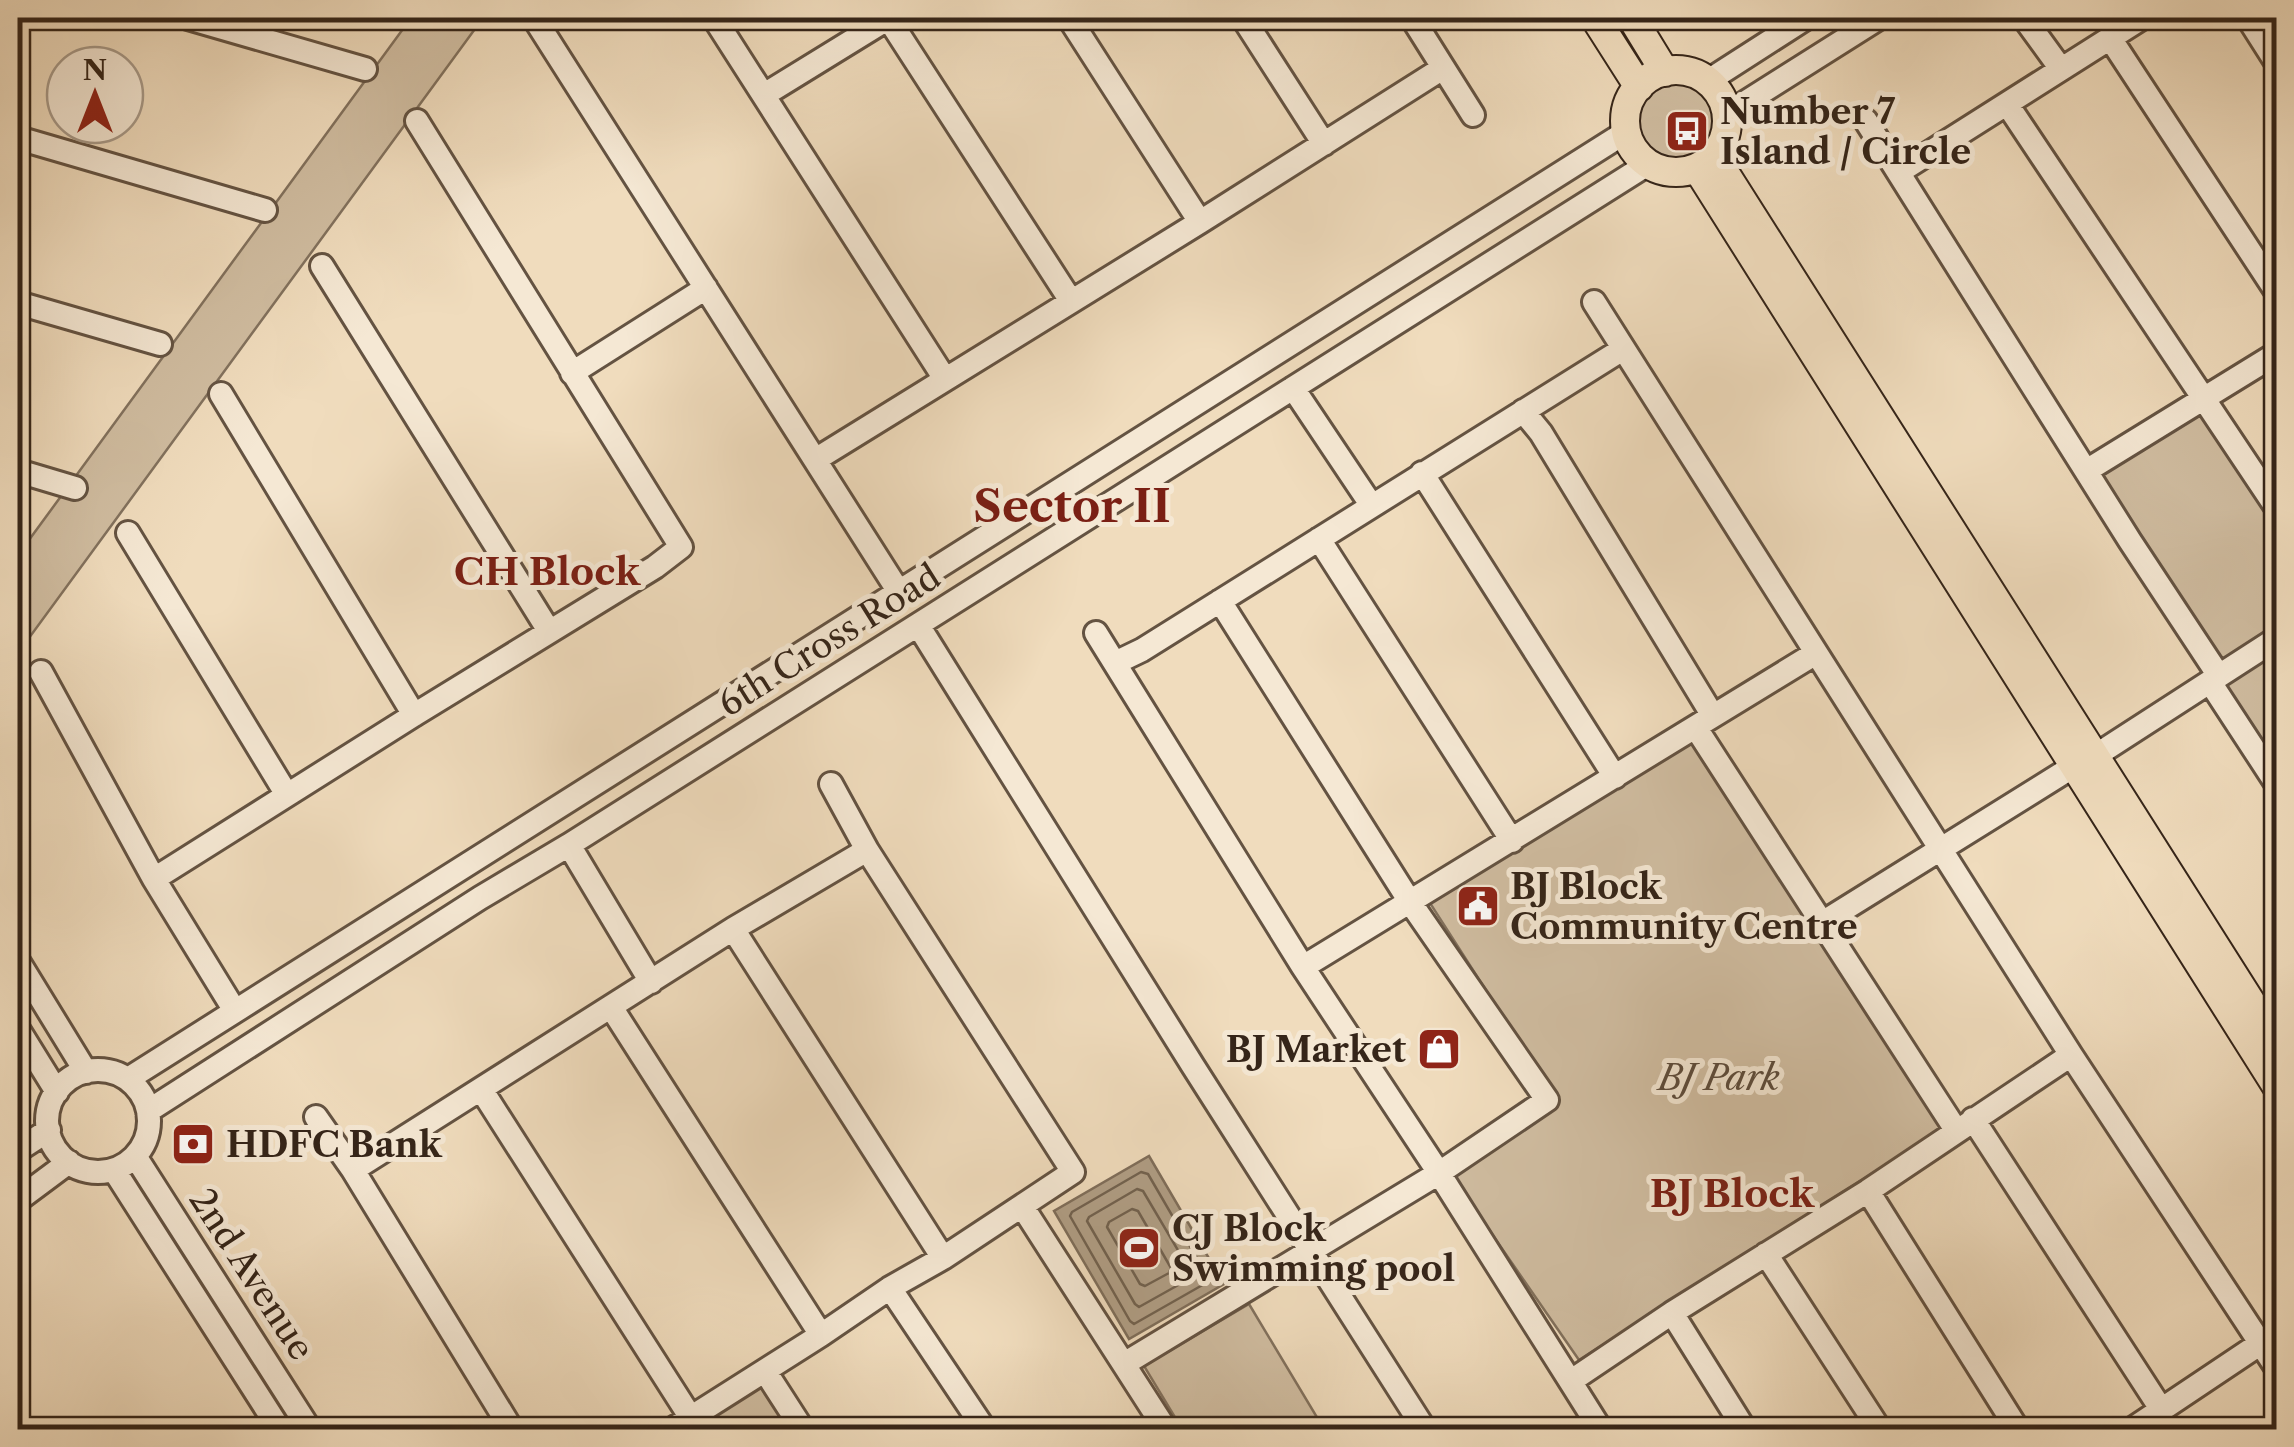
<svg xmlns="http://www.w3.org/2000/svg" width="2294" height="1447" font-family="'Libre Caslon Text',serif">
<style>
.green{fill:#d0bda1;stroke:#82715d;stroke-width:2.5}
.water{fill:#b09e85;stroke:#7f6e5a;stroke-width:2.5}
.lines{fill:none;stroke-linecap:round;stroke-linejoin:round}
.shore{stroke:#72624f;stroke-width:2.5}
.minor-casing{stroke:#645342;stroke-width:28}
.major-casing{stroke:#352519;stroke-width:32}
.minor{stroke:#f5e8d4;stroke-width:22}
.major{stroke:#f0dcbd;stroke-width:28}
.labels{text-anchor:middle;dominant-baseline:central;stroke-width:10;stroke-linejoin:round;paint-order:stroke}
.poi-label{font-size:35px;font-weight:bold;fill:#352519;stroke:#f5e8d4;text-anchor:start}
.street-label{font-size:35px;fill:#352519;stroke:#f5e8d4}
.park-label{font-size:35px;font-style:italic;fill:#5c4b3b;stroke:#f5e8d4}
.neighbourhood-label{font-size:38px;font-weight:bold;fill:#7a1f14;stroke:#f5e8d4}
.district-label{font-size:45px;font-weight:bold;fill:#7a1f14;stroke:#f5e8d4}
</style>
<rect width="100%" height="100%" fill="#f0dcbd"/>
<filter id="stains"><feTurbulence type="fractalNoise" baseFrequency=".002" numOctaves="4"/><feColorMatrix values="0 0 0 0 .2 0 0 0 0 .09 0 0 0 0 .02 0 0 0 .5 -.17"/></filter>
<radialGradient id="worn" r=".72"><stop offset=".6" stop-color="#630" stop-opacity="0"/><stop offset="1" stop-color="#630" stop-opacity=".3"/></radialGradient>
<path class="green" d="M 411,18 L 483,18 L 18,653 L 18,555 Z
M1638 120a39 39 0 1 1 78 0a39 39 0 1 1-78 0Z
M 2202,407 L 2276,520 L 2276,628 L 2221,662 L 2097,473 Z
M 2276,650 L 2276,763 L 2225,684 Z
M 1695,738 L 1945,1127 L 1579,1360 L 1449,1172 L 1557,1101 L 1428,900 Z
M 1249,1304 L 1324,1429 L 1182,1429 L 1144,1366 Z
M 764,1380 L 796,1430 L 685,1430 Z"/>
<path class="water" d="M 1149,1156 L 1224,1284 L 1129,1339 L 1054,1211 Z"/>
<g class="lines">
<path class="shore" d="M 1141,1172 L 1148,1174 L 1209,1279 L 1206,1283 L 1134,1324 L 1130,1321 L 1070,1216 L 1072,1212 Z
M 1137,1189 L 1143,1191 L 1192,1274 L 1189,1279 L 1139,1307 L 1135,1304 L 1087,1221 L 1089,1217 Z
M 1132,1209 L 1138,1211 L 1171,1268 L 1169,1273 L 1145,1286 L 1140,1284 L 1107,1227 L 1109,1222 Z"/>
<g class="minor-casing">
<path id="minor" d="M 188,18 L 365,69
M 534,18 L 899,592
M 714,18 L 945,379
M 888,18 L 1071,301
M 1069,18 L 1200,222
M 1243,18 L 1324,144
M 1412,18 L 1473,115
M 2024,18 L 2061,69
M 2248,18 L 2276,62
M 2110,38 L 2276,291
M 1708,81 L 1806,18
M 764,95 L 889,18
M 2007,104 L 2276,507
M 1727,114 L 1879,18
M 1866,121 L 2130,541 L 2219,676
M 18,138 L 265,210
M 1899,172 L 2142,18
M 322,266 L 549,631
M 1594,302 L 2071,1055 L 2276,1367
M 18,303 L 160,344
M 572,373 L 706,288
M 1293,388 L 1372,506
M 221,394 L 414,715
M 1523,411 L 1541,433 L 1713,716
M 815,460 L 1200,222 L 1443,68
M 18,471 L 75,488
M 2086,471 L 2276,354
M 1422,473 L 1615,777
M 128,533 L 287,795
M 1319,539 L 1512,841
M 918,625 L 1193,1066 L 1425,1430
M 1096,633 L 1303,967 L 1439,1173 L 1601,1430
M 1115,663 L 1142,650 L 1623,349
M 41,672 L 154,879 L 235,1011
M 2210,682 L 2276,783
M 1696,728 L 1956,1130
M 2095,756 L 2276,639
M 569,845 L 651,982
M 154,879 L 414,715 L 655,567 L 681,547 L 417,121
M 1822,923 L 2074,766
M 733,929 L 943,1258
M 18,961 L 86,1072
M 1303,967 L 1816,653
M 611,1007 L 821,1335
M 18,1029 L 57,1092
M47 1121a51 51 0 1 1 102 0a51 51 0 1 1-102 0Z
M 128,1079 L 1626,132
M 481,1089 L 691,1418
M 148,1111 L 480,898 L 569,845 L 1648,164
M 316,1117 L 353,1170 L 512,1430
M 1973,1119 L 2161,1409
M 18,1150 L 49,1130
M 135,1156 L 310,1430
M 114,1170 L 280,1430
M 353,1170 L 733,929 L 867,850 L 831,784
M 1868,1191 L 2018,1430
M 18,1200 L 69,1162
M 1022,1206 L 1166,1430
M 1766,1254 L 1880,1430
M 890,1288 L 985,1430
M 1672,1313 L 1745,1430
M 1124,1364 L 1439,1173 L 1547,1100 L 1410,902 L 1220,601
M 765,1371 L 803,1430
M 1571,1381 L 1672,1313 L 1868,1191 L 2071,1055
M 671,1430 L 821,1335 L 890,1288 L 943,1258 L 1073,1172 L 867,850
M 2131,1430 L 2261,1343"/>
</g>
<g class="major-casing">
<path id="major" d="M 1595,18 L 1639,87
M 1632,18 L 1665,72
M1625 121a51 51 0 1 1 102 0a51 51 0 1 1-102 0Z
M 1714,156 L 2276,1042
M 1697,168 L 2276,1085"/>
</g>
<use href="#minor" class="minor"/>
<use href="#major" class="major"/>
</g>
<defs>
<g id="bus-square" transform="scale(2.25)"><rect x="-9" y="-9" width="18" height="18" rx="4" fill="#8f2418" stroke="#f5e8d4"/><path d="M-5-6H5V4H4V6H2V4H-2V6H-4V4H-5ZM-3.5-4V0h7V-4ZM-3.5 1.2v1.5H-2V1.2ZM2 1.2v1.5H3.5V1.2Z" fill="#fff"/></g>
<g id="civic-square" transform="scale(2.25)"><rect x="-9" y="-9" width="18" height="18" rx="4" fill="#8f2418" stroke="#f5e8d4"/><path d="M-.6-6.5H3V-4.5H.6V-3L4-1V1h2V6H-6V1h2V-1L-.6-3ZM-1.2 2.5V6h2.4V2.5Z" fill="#fff"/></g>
<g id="shop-square" transform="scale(2.25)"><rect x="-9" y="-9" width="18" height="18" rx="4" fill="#8f2418" stroke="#f5e8d4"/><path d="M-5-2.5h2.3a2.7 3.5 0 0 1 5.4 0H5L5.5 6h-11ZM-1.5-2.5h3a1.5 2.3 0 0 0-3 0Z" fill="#fff"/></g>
<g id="bank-square" transform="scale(2.25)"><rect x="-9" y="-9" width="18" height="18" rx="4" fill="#8f2418" stroke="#f5e8d4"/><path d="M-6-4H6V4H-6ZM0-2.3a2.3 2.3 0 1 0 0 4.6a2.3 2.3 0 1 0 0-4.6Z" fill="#fff"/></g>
<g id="stadium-square" transform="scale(2.25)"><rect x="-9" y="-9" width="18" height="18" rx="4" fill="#8f2418" stroke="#f5e8d4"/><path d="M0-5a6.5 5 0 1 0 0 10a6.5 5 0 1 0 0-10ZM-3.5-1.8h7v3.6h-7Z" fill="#fff"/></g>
</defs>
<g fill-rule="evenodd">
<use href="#bus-square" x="1687" y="131"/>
<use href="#civic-square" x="1478" y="906"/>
<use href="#shop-square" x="1439" y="1049"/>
<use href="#bank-square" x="193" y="1144"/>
<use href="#stadium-square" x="1139" y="1248"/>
</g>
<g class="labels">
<g class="poi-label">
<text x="1720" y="111">Number 7<tspan x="1720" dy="40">Island / Circle</tspan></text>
<text x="1510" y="886">BJ Block<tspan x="1510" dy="40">Community Centre</tspan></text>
<text x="1406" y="1049" text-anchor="end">BJ Market</text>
<text x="226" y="1144">HDFC Bank</text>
<text x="1172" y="1228">CJ Block<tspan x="1172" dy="40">Swimming pool</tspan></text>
</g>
<g class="street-label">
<text transform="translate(829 640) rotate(-32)">6th Cross Road</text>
<text transform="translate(252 1274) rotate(57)">2nd Avenue</text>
</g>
<g class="park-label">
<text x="1719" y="1077">BJ Park</text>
</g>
<g class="neighbourhood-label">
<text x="547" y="571">CH Block</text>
<text x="1732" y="1193">BJ Block</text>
</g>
<g class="district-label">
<text x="1072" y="506">Sector II</text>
</g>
</g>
<rect width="2294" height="1447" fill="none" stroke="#f0dcbd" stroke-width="60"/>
<rect x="20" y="20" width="2254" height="1407" fill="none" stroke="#352519" stroke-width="5"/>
<rect x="30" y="30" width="2234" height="1387" fill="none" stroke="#352519" stroke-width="2.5"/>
<g transform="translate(95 95)"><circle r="48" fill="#f5e8d4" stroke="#a89a89" stroke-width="2.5"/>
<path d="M0-8L18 38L0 25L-18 38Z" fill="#8f2418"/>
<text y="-15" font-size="28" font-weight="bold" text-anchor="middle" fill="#352519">N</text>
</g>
<rect width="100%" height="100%" filter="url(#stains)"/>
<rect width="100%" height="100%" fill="url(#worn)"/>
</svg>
